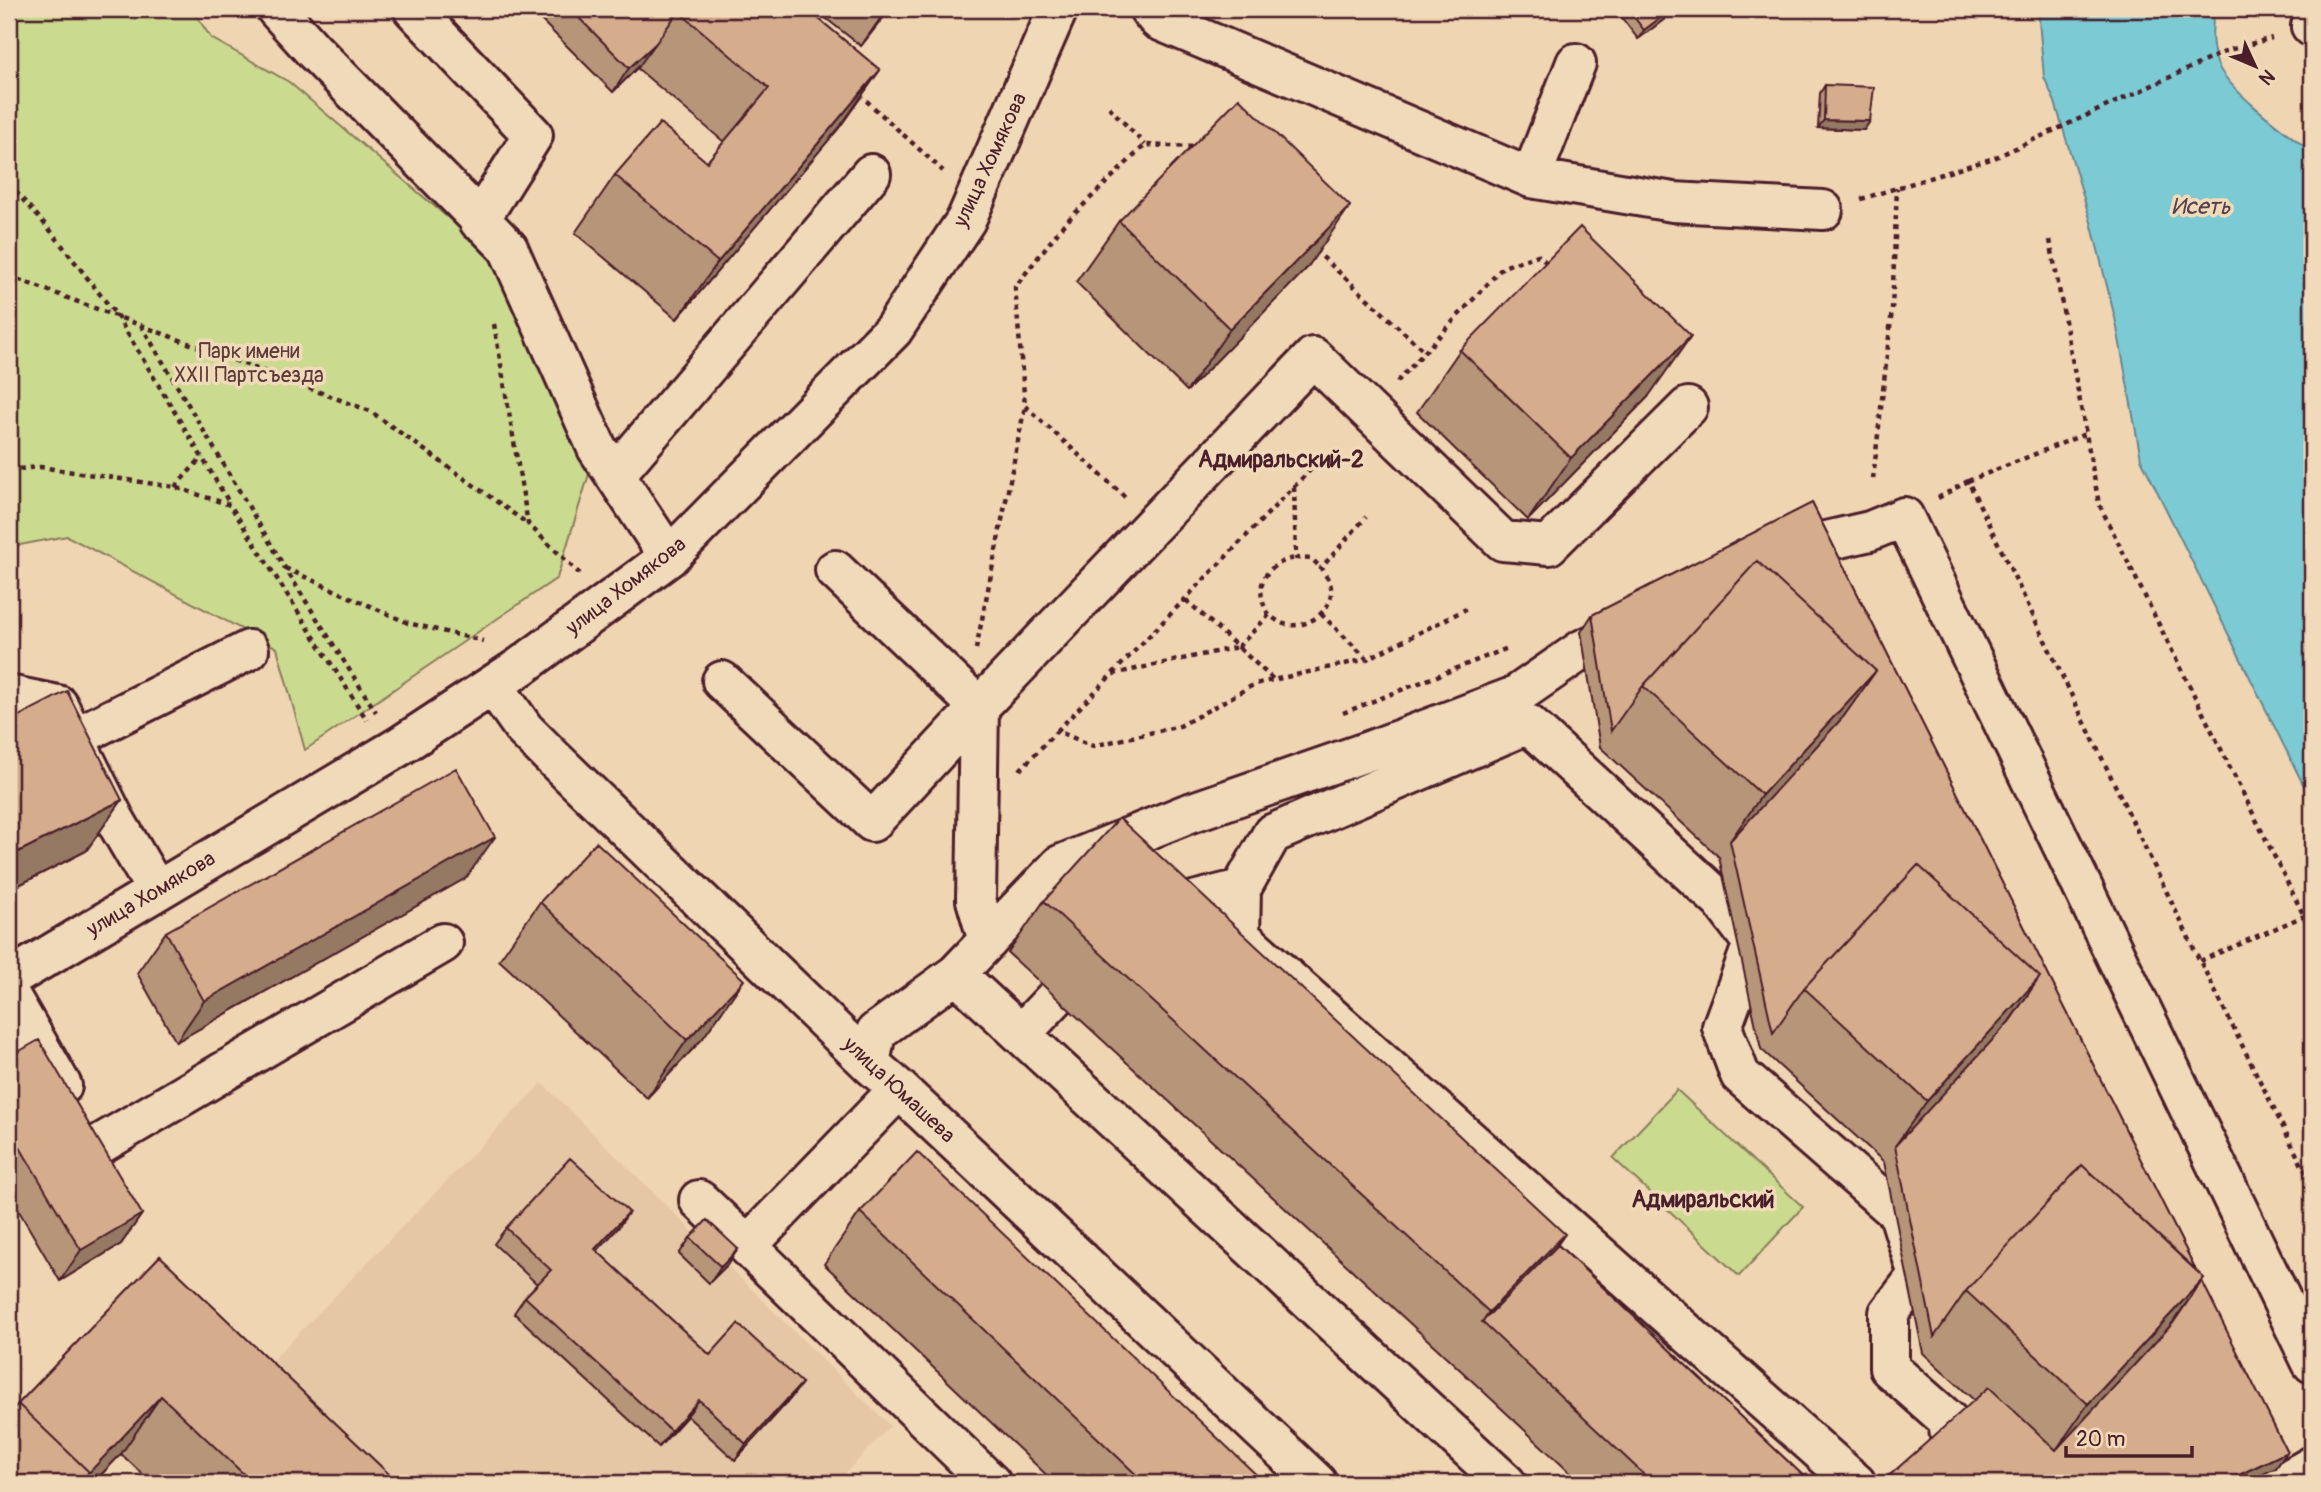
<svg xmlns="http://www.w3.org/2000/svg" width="2321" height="1492" font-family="Pangolin,sans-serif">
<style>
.built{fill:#e5c6a5}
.green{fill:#cada8e;stroke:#8a7c5c;stroke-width:2}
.water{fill:#7bcbd4;stroke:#678690;stroke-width:2}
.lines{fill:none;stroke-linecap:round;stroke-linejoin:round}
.minor-casing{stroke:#4a1f2b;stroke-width:44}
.path{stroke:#4a1f2b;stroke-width:4.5;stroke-dasharray:5 5;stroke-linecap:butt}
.minor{stroke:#f0dab9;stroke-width:38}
.wall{fill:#b79579;stroke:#4a1f2b;stroke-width:2}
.shaded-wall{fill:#957963;stroke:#4a1f2b;stroke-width:2}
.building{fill:#d5ad8d;stroke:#4a1f2b;stroke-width:2}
.labels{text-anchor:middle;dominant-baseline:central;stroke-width:7;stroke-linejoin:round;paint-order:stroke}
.street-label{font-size:21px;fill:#4a1f2b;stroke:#f0dab9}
.park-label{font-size:21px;fill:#5d3b3a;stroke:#f0dab9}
.water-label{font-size:23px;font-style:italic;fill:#54414d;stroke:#f0dab9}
.neighbourhood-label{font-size:23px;font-weight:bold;fill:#4a1f2b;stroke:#f0dab9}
</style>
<rect width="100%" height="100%" fill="#f0d5b2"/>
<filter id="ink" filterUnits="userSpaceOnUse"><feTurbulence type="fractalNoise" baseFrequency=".0143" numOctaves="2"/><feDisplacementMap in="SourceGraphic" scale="14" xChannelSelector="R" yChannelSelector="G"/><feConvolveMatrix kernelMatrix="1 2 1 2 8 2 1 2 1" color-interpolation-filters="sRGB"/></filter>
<g filter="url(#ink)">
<path class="built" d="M 542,1083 L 890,1426 L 836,1483 L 387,1483 L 263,1370 Z"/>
<path class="green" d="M 9,9 L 192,9 L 211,38 L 289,82 L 495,258 L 597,448 L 557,578 L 305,750 L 277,648 L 67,536 L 9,547 Z
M 1677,1090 L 1803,1207 L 1739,1276 L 1613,1158 Z"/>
<path class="water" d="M 2038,9 L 2215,9 C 2211,25 2211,47 2217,63 C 2227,90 2288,134 2312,152 L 2312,802 L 2141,459 L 2116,322 L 2091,222 L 2055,102 L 2044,77 Z"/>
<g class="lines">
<g class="minor-casing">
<path id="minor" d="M 276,9 L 313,50 L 508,248 L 597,448 L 669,557
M 413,9 L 533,135 L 479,221
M 1149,9 L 1158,20 L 1531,178 L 1673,202 L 1823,210
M 2312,22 L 2311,26 L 2312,27
M 1531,178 L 1576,63
M 615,475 L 871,174
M 1782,558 L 1813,544 L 1870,531 L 1904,517 L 2312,1363
M 722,681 L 872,822 L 979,707 L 835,570
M 493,685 L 524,729 L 554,759 L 870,1064 L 899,1089 L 1317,1483
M 9,695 L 58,705 L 114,818 L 156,890
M 74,738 L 249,650
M 1154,911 L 1241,889
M 988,941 L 976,900 L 979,707 L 1313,357 L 1503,541 L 1549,545 L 1688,407
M 956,974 L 1506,1483
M 9,979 L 400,746 L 520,667 L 669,557 L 893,330 L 966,220 L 1058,9
M 9,994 L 62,1086
M 1021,1034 L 1092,959
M 870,1064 L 876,1032 L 956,974 L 1060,865 L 1187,814 L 1366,752 L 1515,696 L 1583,649 L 1632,627
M 899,1089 L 747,1246 L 991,1483
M 97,1146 L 443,943
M 699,1200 L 747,1246
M 1856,1483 L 1240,936 L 1241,889 L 1272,834 L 1528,724 L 1721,901 L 1753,943 L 1722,1027 L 1740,1075 L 1899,1214 L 1918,1275 L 1889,1313 L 1889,1368 L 1948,1420 L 1956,1483
M 2282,1483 L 2312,1466"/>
</g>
<path class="path" d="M 859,94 L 943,171
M 1109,107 L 1145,145
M 9,184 L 50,230 L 117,316 L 230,504
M 1861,199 L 1994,158 L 2229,50 L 2272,38
M 2050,240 L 2099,504 L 2312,932
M 1315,250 L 1425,352
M 9,276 L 370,411 L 528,524
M 494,324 L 528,524 L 580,574
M 141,325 L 285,568 L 376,712
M 1397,382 L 1503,267 L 1538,255 L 1549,265
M 9,470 L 40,467 L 175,487 L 230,505 L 367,720
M 1873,479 L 1892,310 L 1897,188
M 1968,481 L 2085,434
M 175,487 L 202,457
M 1294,487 L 1296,558 L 1312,559 L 1321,568
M 1125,497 L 1025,406 L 1015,287 L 1064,224 L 1145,145 L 1196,147
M 1938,498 L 1968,481 L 2200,961 L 2312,1185
M 285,568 L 408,623 L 483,641
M 1186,600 L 1238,647 L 1269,615 C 1275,619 1282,625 1289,625 C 1312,628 1337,606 1330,583 C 1328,578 1323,572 1321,568 L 1366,517
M 1321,614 L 1367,659
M 1269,615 C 1252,588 1264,563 1296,558
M 976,649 L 1025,406
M 1113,674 L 1238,647 L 1274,680
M 1343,713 L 1508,648
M 1057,731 L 1315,465
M 1020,770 L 1057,731 L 1093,746 L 1180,726 L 1255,684 L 1367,659 L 1466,609
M 2200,961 L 2304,916"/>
<use href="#minor" class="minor"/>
</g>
<path class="wall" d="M 532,9 L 807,9 L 880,70 L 839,128 L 677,319 L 575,233 L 615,175 L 707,162 L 724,142 L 638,69 L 639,66 L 613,92 L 539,18 Z
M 814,9 L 890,9 L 861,46 Z
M 1623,9 L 1678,9 L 1638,39 L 1619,14 Z
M 1825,85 L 1870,121 L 1864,130 L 1818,128 L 1820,93 Z
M 1119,221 L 1307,268 L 1187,391 L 1076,282 Z
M 1460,350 L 1648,397 L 1528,520 L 1417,412 Z
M 1812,503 L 2287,1452 L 2276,1468 L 1881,1483 L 1975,1401 L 1923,1353 L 1884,1162 L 1761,1049 L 1719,857 L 1600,747 L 1581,632 L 1592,615 Z
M 9,721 L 122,800 L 86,851 L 9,890 Z
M 466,878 L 176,1042 L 137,973 L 166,932 Z
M 1044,901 L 1558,1245 L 1811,1483 L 1581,1483 L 1453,1363 L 1008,953 Z
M 540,902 L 703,1038 L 647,1098 L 499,960 Z
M 9,1057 L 142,1214 L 121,1244 L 60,1281 L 9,1194 Z
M 860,1212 L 1265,1483 L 1055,1483 L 824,1264 Z
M 506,1228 L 618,1228 L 597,1251 L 710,1355 L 802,1383 L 790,1399 L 735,1460 L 687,1416 L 659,1447 L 514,1313 L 525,1297 L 537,1284 L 494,1244 Z
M 690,1238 L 738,1249 L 727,1265 L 709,1283 L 679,1254 Z
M 160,1256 L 392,1477 L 387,1483 L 152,1483 L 121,1454 L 93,1483 L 9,1483 L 18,1404 Z"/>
<path class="shaded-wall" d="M 887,9 L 890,9 L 861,46 Z
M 1672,9 L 1678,9 L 1638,39 L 1644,30 Z
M 656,43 L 639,66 L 613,92 L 629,68 Z
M 880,70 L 839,128 L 677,319 L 718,262 Z
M 1824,120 L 1870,121 L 1864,130 L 1818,128 Z
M 1350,206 L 1307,268 L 1187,391 L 1230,329 Z
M 1691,336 L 1648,397 L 1528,520 L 1571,458 Z
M 1876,671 L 1833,732 L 1730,841 L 1762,795 Z
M 122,800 L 86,851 L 9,890 L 9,865 L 18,852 Z
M 495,837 L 466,878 L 176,1042 L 204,1001 Z
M 2040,977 L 1997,1039 L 1895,1146 L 1927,1101 Z
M 744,980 L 703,1038 L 647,1098 L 687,1040 Z
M 629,1212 L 618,1228 L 584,1265 L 595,1249 Z
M 142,1214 L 121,1244 L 60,1281 L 81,1250 Z
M 1565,1234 L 1529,1286 L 1482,1322 L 1489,1312 Z
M 738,1249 L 727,1265 L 709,1283 L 721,1267 Z
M 2204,1278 L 2161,1339 L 2045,1466 L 2088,1404 Z
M 802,1383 L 790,1399 L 735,1460 L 746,1444 Z
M 161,1396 L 121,1454 L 93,1483 L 78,1483 Z
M 699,1400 L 687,1416 L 659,1447 L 671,1431 Z
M 2287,1452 L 2276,1468 L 2244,1483 L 2222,1483 Z"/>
<path class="building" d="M 570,9 L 680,9 L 656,43 L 629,68 Z
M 680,9 L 807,9 L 880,70 L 718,262 L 615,175 L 660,123 L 707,162 L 769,88 L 678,11 Z
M 873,9 L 887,9 L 882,16 Z
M 1628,9 L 1672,9 L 1644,30 Z
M 1825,85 L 1874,87 L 1870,121 L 1824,120 Z
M 1239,98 L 1350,206 L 1230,329 L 1119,221 Z
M 1580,227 L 1691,336 L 1571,458 L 1460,350 Z
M 1812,503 L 2196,1270 L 2082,1165 L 1966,1291 L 1934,1337 L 1895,1146 L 2009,1022 L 2040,977 L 1918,865 L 1804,988 L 1773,1033 L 1730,841 L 1844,716 L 1876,671 L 1757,561 L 1643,686 L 1611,731 L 1592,615 Z
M 1757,561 L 1876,671 L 1762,795 L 1643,686 Z
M 67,691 L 122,800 L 18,852 L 9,835 L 9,721 Z
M 456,768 L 495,837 L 204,1001 L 166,932 Z
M 1119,818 L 1565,1234 L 1489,1312 L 1044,901 Z
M 596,842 L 744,980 L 687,1040 L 540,902 Z
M 1918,865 L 2040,977 L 1927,1101 L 1804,988 Z
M 39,1040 L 142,1214 L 81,1250 L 9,1129 L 9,1057 Z
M 917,1152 L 1265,1483 L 1145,1483 L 860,1212 Z
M 570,1158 L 629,1212 L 595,1249 L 710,1355 L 738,1324 L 802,1383 L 746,1444 L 699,1400 L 671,1431 L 525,1297 L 551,1270 L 506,1228 Z
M 2082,1165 L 2204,1278 L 2088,1404 L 1966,1291 Z
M 707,1220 L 738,1249 L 721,1267 L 690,1238 Z
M 1558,1245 L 1811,1483 L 1653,1483 L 1482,1322 Z
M 160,1256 L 392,1477 L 386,1483 L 253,1483 L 161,1396 L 87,1475 L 89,1472 L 18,1404 Z
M 2202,1281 L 2287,1452 L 2222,1483 L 1881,1483 L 1989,1387 L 2056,1450 L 2173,1323 Z
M 18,1404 L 89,1472 L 78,1483 L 9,1483 L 9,1413 Z"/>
</g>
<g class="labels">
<g class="street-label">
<text transform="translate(990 160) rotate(-65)">улица Хомякова</text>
<text transform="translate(626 586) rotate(-38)">улица Хомякова</text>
<text transform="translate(151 894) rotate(-31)">улица Хомякова</text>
<text transform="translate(899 1090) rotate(43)">улица Юмашева</text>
</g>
<g class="park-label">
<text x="249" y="351">Парк имени<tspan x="249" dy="24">XXII Партсъезда</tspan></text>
</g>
<g class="water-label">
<text x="2201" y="206">Исеть</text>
</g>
<g class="neighbourhood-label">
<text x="1281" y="459">Адмиральский-2</text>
<text x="1703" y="1199">Адмиральский</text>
</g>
</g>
<rect width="2321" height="1492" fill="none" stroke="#f0dab9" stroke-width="35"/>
<rect x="18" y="18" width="2286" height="1457" fill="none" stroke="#4a1f2b" stroke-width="2.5" filter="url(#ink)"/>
<g transform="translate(2255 66) rotate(134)" stroke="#f0dab9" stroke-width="5" paint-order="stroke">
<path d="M0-5L12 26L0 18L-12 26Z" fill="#4a1f2b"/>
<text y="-10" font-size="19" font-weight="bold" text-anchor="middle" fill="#4a1f2b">N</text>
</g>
<path d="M2066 1446v10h126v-10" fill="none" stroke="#4a1f2b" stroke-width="3.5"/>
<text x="2076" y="1446" font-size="21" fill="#4a1f2b" stroke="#f0dab9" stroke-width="5" paint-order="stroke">20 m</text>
</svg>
